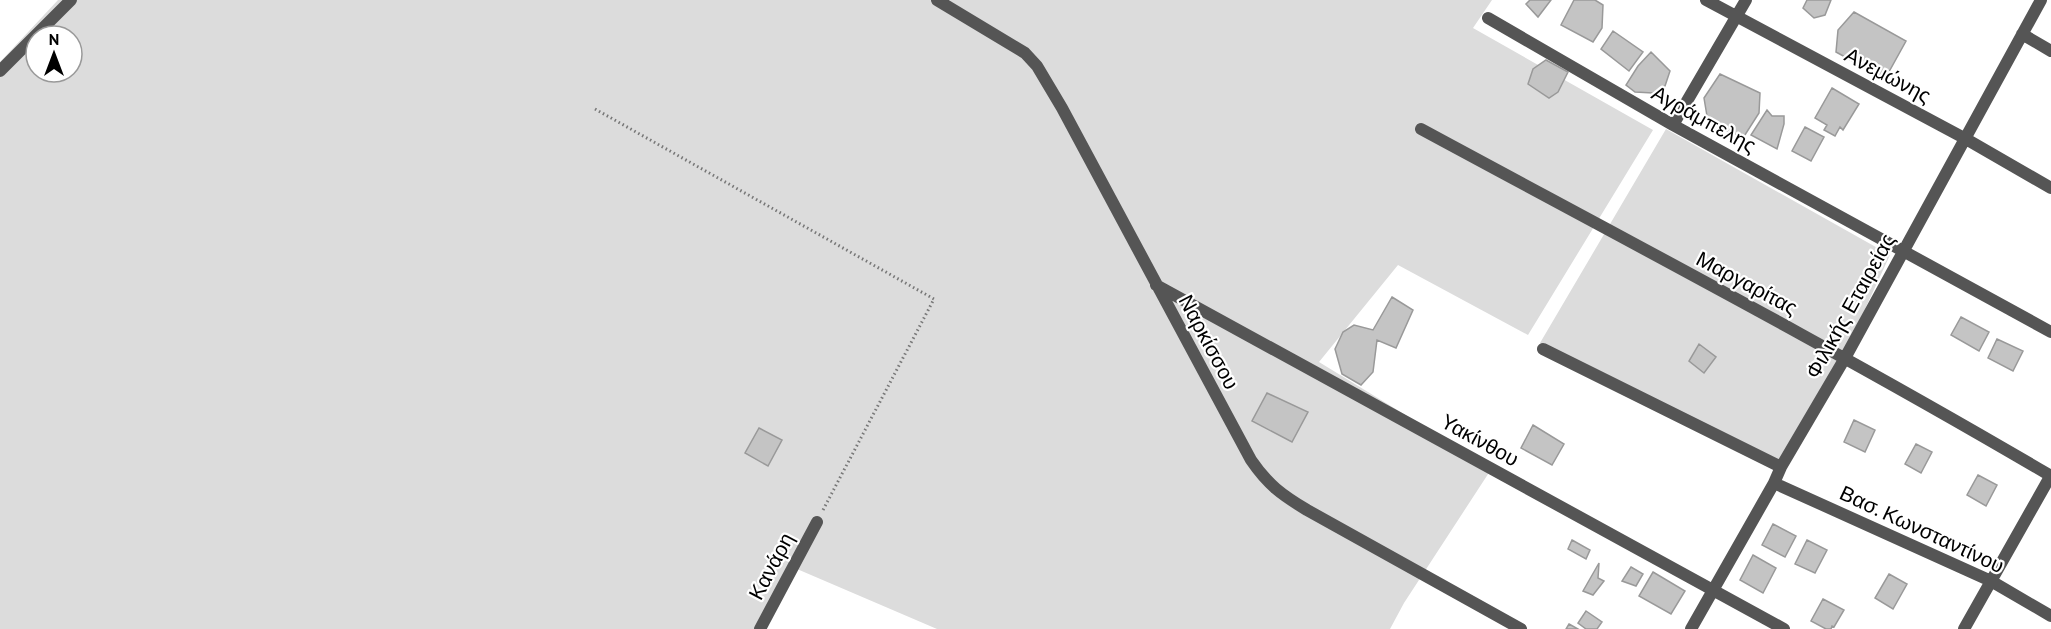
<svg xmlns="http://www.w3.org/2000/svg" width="2051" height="629" font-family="'PT Sans',sans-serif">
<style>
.green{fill:#dcdcdc;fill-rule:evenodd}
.building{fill:#c4c4c4;stroke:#999;stroke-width:1.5}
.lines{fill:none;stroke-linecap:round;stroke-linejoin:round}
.path{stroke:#777;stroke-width:3;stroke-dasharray:1.5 3;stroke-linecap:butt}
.minor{stroke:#555;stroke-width:12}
.labels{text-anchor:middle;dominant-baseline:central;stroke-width:4.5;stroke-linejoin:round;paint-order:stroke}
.street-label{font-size:21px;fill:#000;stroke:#fff}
</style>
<rect width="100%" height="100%" fill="#fff"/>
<path class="green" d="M 58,0 L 1492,0 L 1473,28 L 1653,130 L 1528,335 L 1398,265 L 1319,362 L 1492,468 L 1404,603 L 1390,629 L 937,629 L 797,569 L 761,629 L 0,629 L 0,62 ZM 36,36 L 72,36 L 72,72 L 36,72 Z
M 1666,129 L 1890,255 L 1833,378 L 1778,461 L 1540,343 Z"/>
<path class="building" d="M 1530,0 L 1551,0 L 1538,17 L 1526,4 Z
M 1574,0 L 1595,0 L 1603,5 L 1602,28 L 1593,42 L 1561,25 Z
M 1807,0 L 1831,0 L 1825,15 L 1814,18 L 1803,8 Z
M 1854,12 L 1906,41 L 1885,79 L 1836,52 L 1838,30 Z
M 1613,31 L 1643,52 L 1629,71 L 1601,49 Z
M 1651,52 L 1670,71 L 1665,86 L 1653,93 L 1635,92 L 1626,85 L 1638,66 Z
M 1546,60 L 1568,72 L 1558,92 L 1549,98 L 1528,84 L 1533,69 Z
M 1720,74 L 1760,93 L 1759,113 L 1743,138 L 1708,122 L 1704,98 Z
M 1832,88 L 1859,104 L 1843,130 L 1840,127 L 1835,136 L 1824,130 L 1827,125 L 1815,118 Z
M 1767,110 L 1772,116 L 1784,116 L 1784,124 L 1777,149 L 1751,135 Z
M 1805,127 L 1824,137 L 1811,161 L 1792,151 Z
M 1392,297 L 1413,310 L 1396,348 L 1377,340 L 1373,372 L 1361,385 L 1342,374 L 1335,349 L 1343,332 L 1354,325 L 1373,330 Z
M 1961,317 L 1989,332 L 1979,351 L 1951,335 Z
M 1997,339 L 2023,351 L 2013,371 L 1988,358 Z
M 1699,344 L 1716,357 L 1704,373 L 1689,361 Z
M 1267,393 L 1308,412 L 1292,442 L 1252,421 Z
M 1854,420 L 1875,430 L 1865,452 L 1844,442 Z
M 1533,425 L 1564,444 L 1552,465 L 1521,448 Z
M 759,428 L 782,440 L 768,466 L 745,453 Z
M 1916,444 L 1932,452 L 1921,473 L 1905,464 Z
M 1978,475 L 1997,485 L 1986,506 L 1967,495 Z
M 1773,524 L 1796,536 L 1785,557 L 1762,545 Z
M 1572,540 L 1590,550 L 1586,559 L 1568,549 Z
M 1807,540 L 1827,550 L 1815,573 L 1795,564 Z
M 1753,555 L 1776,568 L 1763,593 L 1740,580 Z
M 1599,563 L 1598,578 L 1604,581 L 1593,595 L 1583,591 Z
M 1631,567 L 1643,574 L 1636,586 L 1622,581 Z
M 1653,572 L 1685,591 L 1671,614 L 1639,596 Z
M 1889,574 L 1907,584 L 1893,609 L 1875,598 Z
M 1823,599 L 1844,610 L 1834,627 L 1832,626 L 1831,629 L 1826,629 L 1811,621 Z
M 1586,611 L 1602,622 L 1597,629 L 1586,629 L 1578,623 Z
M 1569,624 L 1578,629 L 1566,629 Z"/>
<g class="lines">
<path class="path" d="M 595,109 L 934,299 L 823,510"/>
<path class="minor" d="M 937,0 L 1025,53 L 1037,66 L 1062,108 L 1251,460 C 1268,485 1282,495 1307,510 L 1521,629
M 1706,0 L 1966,139 L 2051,188
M 1488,18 L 1673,125 L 2051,332
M 2022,34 L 2051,51
M 0,71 L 71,0
M 1673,125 L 1746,0
M 1421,129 C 1632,243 1844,354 2051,476
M 1156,285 L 1784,629
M 1543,349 L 1781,467
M 1774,483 L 1991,581 L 2051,616
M 760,629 L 817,522
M 1691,629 L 1774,483 L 1781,467 L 1845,358 L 2041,0
M 1964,629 L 2051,475"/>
</g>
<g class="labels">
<g class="street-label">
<text transform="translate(1888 75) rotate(28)">Ανεμώνης</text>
<text transform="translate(1704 119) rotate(29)">Αγράμπελης</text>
<text transform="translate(1747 283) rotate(28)">Μαργαρίτας</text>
<text transform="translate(1850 306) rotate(-61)">Φιλικής Εταιρείας</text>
<text transform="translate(1209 342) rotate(62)">Ναρκίσσου</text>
<text transform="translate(1480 440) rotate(29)">Υακίνθου</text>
<text transform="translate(1922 529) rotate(25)">Βασ. Κωνσταντίνου</text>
<text transform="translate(771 566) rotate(-62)">Κανάρη</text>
</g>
</g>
<g transform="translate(54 54)"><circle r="28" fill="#ffffff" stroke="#999999" stroke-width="1.5"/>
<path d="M0-4.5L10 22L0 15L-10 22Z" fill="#000000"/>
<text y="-9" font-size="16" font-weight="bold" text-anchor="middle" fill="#000000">N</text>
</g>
</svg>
